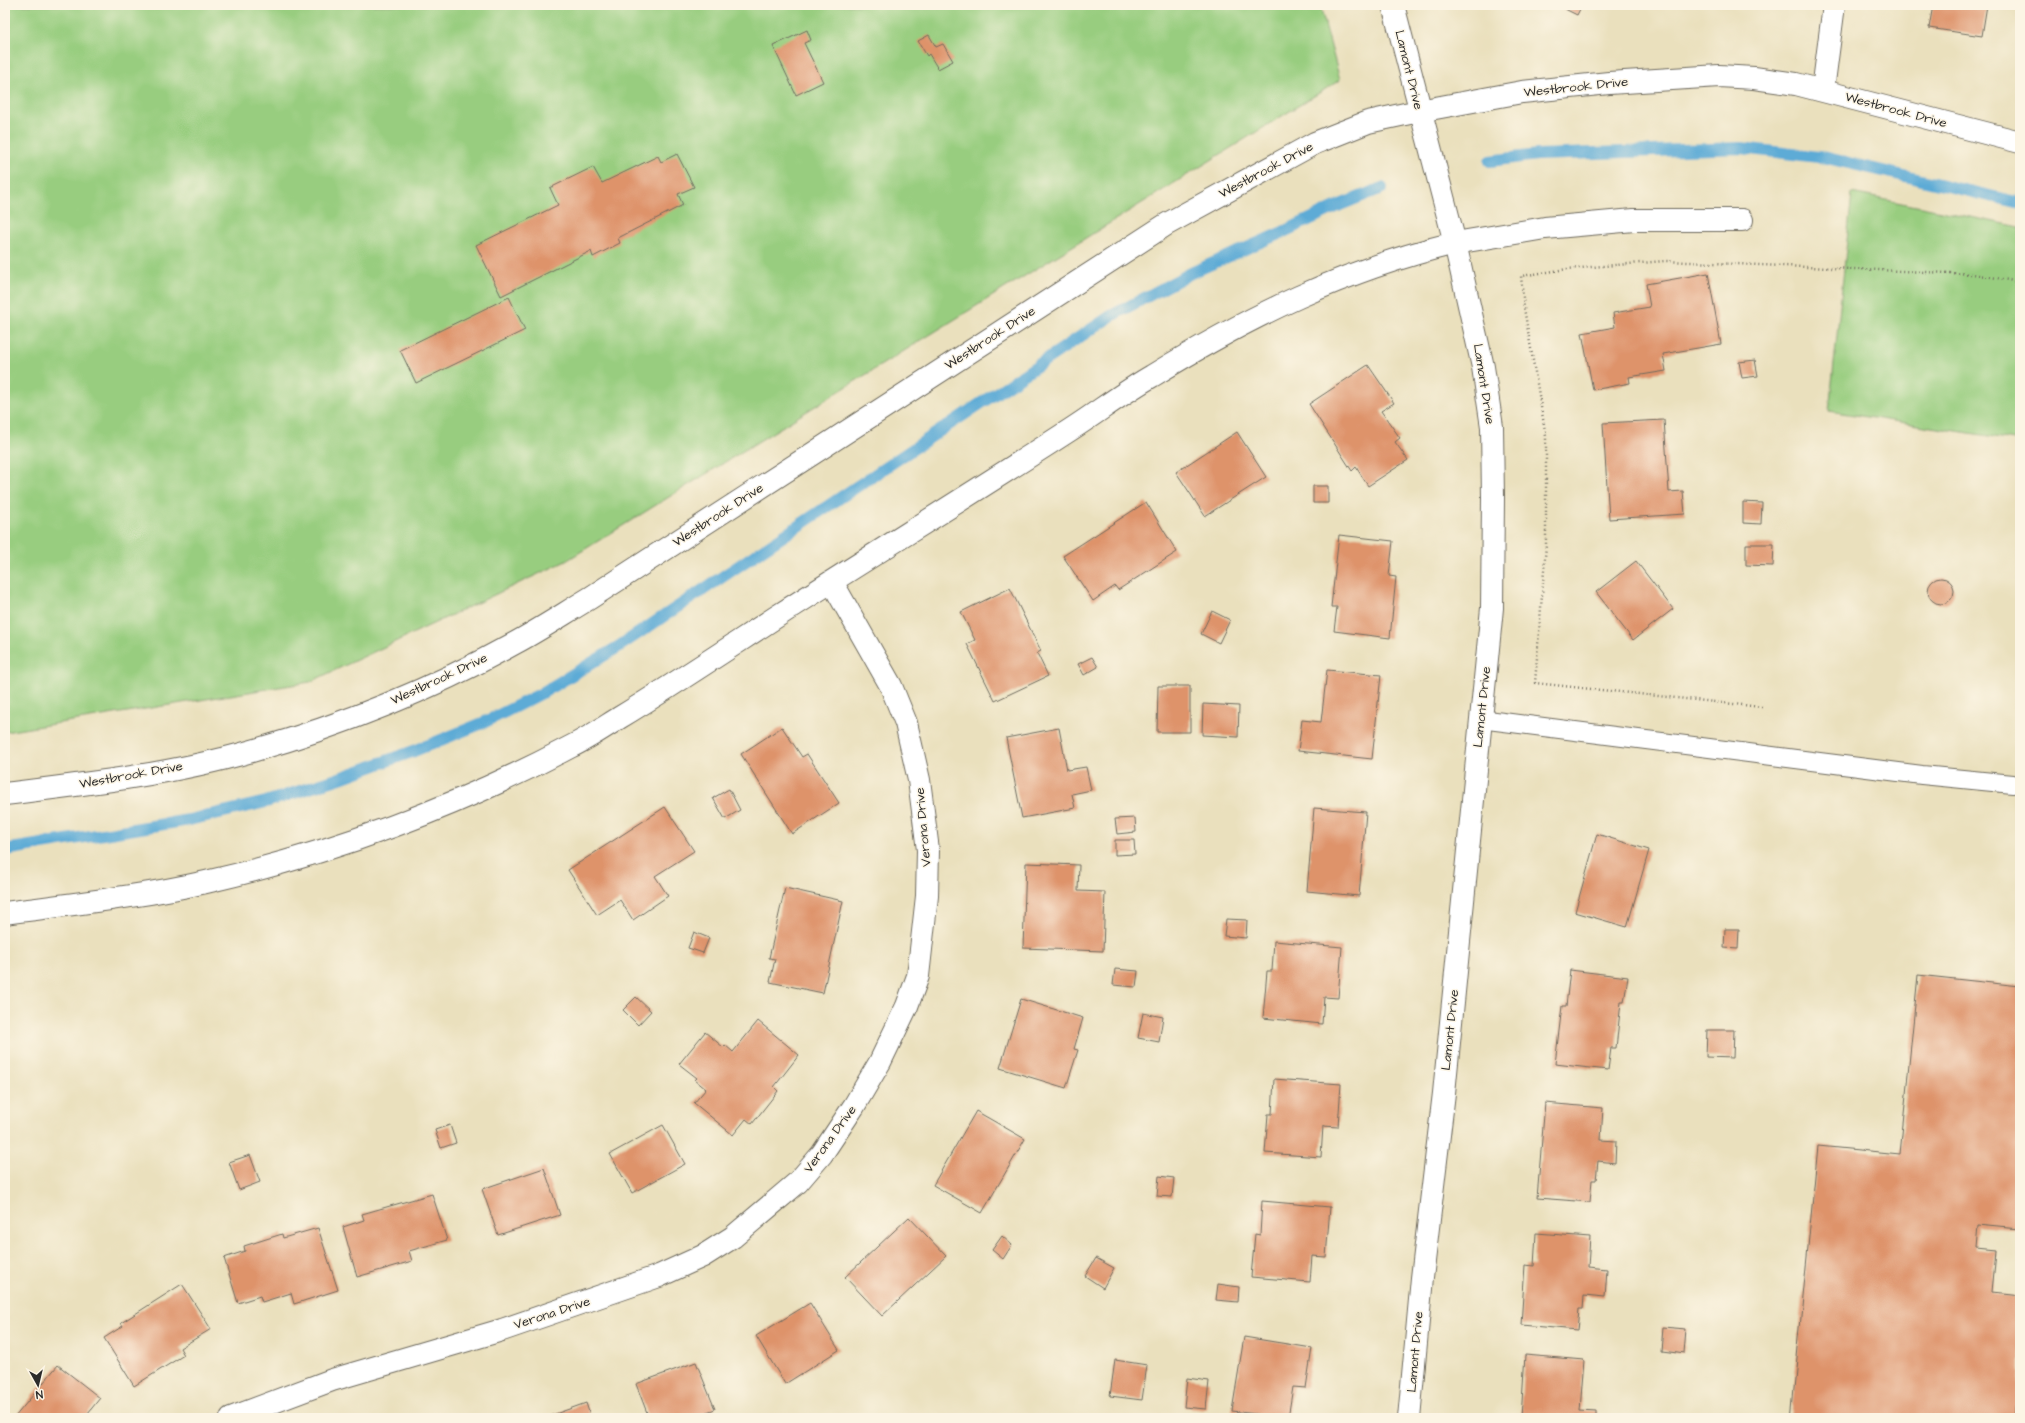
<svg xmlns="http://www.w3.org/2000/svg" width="2025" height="1423" font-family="'Architects Daughter',sans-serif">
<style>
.green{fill:#98cd7f;stroke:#627c55}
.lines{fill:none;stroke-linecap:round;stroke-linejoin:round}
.stream{stroke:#5dabd6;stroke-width:12}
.building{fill:#de936b}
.lane-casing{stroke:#6e6a5e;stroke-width:20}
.street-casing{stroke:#6e6a5e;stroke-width:24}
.secondary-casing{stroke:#6e6a5e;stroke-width:24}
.path{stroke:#6e6a5e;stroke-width:2.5;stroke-dasharray:1 3;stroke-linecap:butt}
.lane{stroke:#fff;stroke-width:18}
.street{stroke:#fff;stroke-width:22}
.secondary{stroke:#fff;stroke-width:22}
.labels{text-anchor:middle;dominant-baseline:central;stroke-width:3;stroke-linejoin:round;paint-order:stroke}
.street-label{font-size:13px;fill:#2b2b2b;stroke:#fcf5e5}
</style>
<rect width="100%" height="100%" fill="#fcf5e5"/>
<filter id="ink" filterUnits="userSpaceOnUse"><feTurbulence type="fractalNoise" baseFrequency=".025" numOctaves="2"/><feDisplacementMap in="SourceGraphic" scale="8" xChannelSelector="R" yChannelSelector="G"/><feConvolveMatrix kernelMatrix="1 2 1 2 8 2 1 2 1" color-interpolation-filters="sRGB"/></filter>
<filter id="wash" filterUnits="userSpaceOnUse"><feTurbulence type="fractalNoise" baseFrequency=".012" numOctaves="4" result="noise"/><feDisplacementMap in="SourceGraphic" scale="16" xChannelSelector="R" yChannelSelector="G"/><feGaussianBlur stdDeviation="0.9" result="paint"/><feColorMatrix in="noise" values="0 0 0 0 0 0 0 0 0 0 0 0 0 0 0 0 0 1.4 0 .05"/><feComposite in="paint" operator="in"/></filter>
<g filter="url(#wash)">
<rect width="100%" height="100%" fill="#eae0bd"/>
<path class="green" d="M 5,5 L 1320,5 L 1340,80 L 566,561 L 310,682 L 5,732 Z
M 1852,193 L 2020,227 L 2020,441 L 1829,411 Z"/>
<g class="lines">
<path class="stream" d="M 1490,161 L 1537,155 L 1741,148 L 1827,158 L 2020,203
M 5,850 L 189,820 L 266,802 L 337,779 L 414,751 L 485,722 L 542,693 L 618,647 L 1111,316 L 1191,273 L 1283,232 L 1340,205 L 1382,188"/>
</g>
<g id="blocks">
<path class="building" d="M 1557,5 L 1582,5 L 1577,15 Z
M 1933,5 L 1987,5 L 1982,36 L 1929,28 Z
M 807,30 L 811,40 L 804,43 L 823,82 L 796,95 L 773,46 Z
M 929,35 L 936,47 L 943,44 L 953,61 L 938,69 L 929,54 L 927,56 L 918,41 Z
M 677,154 L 694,187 L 678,194 L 683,205 L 618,238 L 620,243 L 593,257 L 591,251 L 501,296 L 476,245 L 558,205 L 550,188 L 593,167 L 602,183 L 658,156 L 661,162 Z
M 1708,273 L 1721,344 L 1663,354 L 1666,371 L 1629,377 L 1630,383 L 1593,390 L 1582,333 L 1615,327 L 1613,313 L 1650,307 L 1646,284 Z
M 509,297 L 525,330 L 416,383 L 400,350 Z
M 1755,360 L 1758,376 L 1742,378 L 1739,362 Z
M 1368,365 L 1394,403 L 1381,411 L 1400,438 L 1395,442 L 1408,460 L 1368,486 L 1356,467 L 1352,471 L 1309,404 Z
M 1664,420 L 1669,492 L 1683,491 L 1685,514 L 1609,519 L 1603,423 Z
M 1237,432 L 1266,477 L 1205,516 L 1176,472 Z
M 1313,486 L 1328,486 L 1328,503 L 1313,503 Z
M 1146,502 L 1177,552 L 1118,590 L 1115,586 L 1093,601 L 1063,556 Z
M 1743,502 L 1762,503 L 1761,524 L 1743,523 Z
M 1339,535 L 1393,541 L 1389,576 L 1396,577 L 1390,638 L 1334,631 L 1337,607 L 1331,607 Z
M 1746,544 L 1774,544 L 1773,566 L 1746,565 Z
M 1636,561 L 1673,609 L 1633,640 L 1596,592 Z
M1928 591a13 13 0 1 1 26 0a13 13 0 1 1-26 0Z
M 1010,588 L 1041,651 L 1037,653 L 1048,676 L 995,701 L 967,644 L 975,640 L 961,612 Z
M 1212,611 L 1230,620 L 1219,643 L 1201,634 Z
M 1092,657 L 1098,667 L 1084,675 L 1078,664 Z
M 1327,670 L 1381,675 L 1372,759 L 1298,751 L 1302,720 L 1321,722 Z
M 1158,686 L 1190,686 L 1190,732 L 1157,732 Z
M 1203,704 L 1239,706 L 1238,737 L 1202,735 Z
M 782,727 L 802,757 L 807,754 L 839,803 L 792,834 L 741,754 Z
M 1059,728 L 1067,770 L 1086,767 L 1091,790 L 1072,794 L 1075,808 L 1022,818 L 1006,738 Z
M 729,789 L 740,810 L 725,819 L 713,798 Z
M 665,807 L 694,851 L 655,876 L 668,896 L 633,920 L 620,900 L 597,915 L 568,870 Z
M 1314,808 L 1366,812 L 1359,896 L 1307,891 Z
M 1135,818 L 1136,832 L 1117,834 L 1115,819 Z
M 1597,834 L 1649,850 L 1627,927 L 1575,912 Z
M 1115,840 L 1134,840 L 1135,854 L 1115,855 Z
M 1026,863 L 1079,865 L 1078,891 L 1105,892 L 1103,951 L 1023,948 Z
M 785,888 L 843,901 L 823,993 L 770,982 L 775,959 L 769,958 Z
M 1226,919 L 1247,920 L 1246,938 L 1224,936 Z
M 1725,929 L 1739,929 L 1738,949 L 1724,948 Z
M 694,932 L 709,938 L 703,953 L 688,948 Z
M 1274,941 L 1342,947 L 1338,998 L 1324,997 L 1322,1024 L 1263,1018 L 1267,971 L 1272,971 Z
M 1115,969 L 1138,971 L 1136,987 L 1113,985 Z
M 1570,970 L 1628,977 L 1624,1002 L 1621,1002 L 1616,1048 L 1611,1048 L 1608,1070 L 1555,1064 L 1562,1006 L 1566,1006 Z
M 1918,975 L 2020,986 L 2020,1230 L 1978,1226 L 1976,1249 L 1996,1251 L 1992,1294 L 2020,1297 L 2020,1374 L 2016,1418 L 1791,1418 L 1818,1146 L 1900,1154 Z
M 636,997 L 651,1011 L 638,1025 L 623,1010 Z
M 1021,999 L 1083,1018 L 1074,1049 L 1078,1050 L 1066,1088 L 1000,1068 Z
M 1143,1013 L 1163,1017 L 1159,1042 L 1138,1038 Z
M 758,1021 L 799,1055 L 774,1087 L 778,1091 L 752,1124 L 746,1119 L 733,1135 L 694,1103 L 706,1089 L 695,1080 L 697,1078 L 679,1064 L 705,1032 L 723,1047 L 725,1045 L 733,1052 Z
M 1707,1030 L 1734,1030 L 1733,1058 L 1706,1057 Z
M 1274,1079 L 1341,1084 L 1338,1127 L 1323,1126 L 1321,1157 L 1265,1153 L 1268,1114 L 1272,1114 Z
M 1545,1103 L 1603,1108 L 1601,1140 L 1616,1141 L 1615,1163 L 1598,1161 L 1596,1180 L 1592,1180 L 1590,1202 L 1537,1198 Z
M 976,1111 L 1025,1139 L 982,1213 L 933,1185 Z
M 450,1125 L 456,1143 L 441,1148 L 435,1130 Z
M 663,1125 L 685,1164 L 632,1193 L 610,1154 Z
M 250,1155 L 260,1182 L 239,1190 L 229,1162 Z
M 544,1168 L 560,1215 L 498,1235 L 482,1189 Z
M 1159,1176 L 1174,1178 L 1172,1197 L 1157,1196 Z
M 432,1194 L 447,1240 L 409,1251 L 412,1261 L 357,1277 L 343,1227 L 364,1220 L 362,1214 Z
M 1262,1201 L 1330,1207 L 1326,1257 L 1312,1256 L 1310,1282 L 1251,1277 L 1255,1234 L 1260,1235 Z
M 909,1217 L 946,1256 L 882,1316 L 845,1277 Z
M 318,1228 L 338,1290 L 294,1304 L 291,1293 L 262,1302 L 260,1296 L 238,1303 L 224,1258 L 245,1251 L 244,1246 L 282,1234 L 283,1238 Z
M 1536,1233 L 1590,1237 L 1588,1267 L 1607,1269 L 1605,1297 L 1584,1295 L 1583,1309 L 1579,1309 L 1577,1330 L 1521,1325 L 1525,1265 L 1534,1266 Z
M 1002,1236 L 1012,1245 L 1003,1259 L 992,1250 Z
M 1096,1258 L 1114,1268 L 1103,1288 L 1085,1276 Z
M 182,1284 L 211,1329 L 180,1348 L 184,1355 L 134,1386 L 104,1338 L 123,1326 L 121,1323 Z
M 1218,1284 L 1239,1287 L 1238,1302 L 1216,1300 Z
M 810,1303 L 839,1350 L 785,1384 L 756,1336 Z
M 1663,1327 L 1686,1329 L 1684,1353 L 1661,1350 Z
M 1244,1337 L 1312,1348 L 1306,1388 L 1293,1387 L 1288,1418 L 1232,1411 Z
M 1525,1355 L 1584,1360 L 1580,1410 L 1596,1411 L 1596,1418 L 1521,1418 Z
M 1115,1360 L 1147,1365 L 1142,1400 L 1110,1396 Z
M 696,1362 L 715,1409 L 691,1418 L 649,1418 L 636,1384 Z
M 58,1365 L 100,1398 L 84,1418 L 14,1418 Z
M 1187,1378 L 1209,1381 L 1206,1409 L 1184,1407 Z
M 586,1403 L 591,1418 L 544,1418 Z"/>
</g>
</g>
<g filter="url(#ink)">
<use href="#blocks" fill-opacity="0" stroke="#6e6a5e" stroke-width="1"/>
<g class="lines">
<g class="lane-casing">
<path id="lane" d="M 1480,719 L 1922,775 L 2013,784"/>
</g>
<g class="street-casing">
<path id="street" d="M 1823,90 L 1834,5
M 1419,111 L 1522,92 L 1609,83 L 1719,76 L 1754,78 L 1796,84 L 2020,142
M 1455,243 L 1545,228 L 1634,220 L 1742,220
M 231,1418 L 332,1380 L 502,1330 L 659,1276 L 703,1256 L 733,1237 L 798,1182 L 822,1154 L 854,1106 L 880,1062 L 907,1006 L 918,976 L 927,896 L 928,850 L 919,780 L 906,723 L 891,686 L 832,582"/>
</g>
<g class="secondary-casing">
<path id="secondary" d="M 1393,5 L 1455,243 L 1483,367 L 1492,427 L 1493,498 L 1492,608 L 1444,1093 L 1422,1278 L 1409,1418
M 5,794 C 87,784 173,774 252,751 C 343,725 432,689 515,643 C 541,629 565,613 590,598 L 1167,224 L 1315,143 L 1368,122 L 1419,111
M 5,913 C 72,904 140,897 206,882 C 330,854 457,807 570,747 C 587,739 603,728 619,718 C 672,686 724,651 776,617 C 874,554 973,493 1070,430 C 1098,412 1124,392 1152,376 C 1250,316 1343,270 1455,243"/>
</g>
<path class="path" d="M 1762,707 L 1535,683 L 1546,545 L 1546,436 L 1524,308 L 1521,276 L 1567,269 L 1665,261 L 1973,274 L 2020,282"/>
<use href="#lane" class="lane"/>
<use href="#street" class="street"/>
<use href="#secondary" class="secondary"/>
</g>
</g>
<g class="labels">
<g class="street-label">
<text transform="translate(1409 70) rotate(76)">Lamont Drive</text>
<text transform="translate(1576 87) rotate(-6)">Westbrook Drive</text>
<text transform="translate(1896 110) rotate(15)">Westbrook Drive</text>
<text transform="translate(1266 170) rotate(-28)">Westbrook Drive</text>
<text transform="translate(990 338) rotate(-33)">Westbrook Drive</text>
<text transform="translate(1484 384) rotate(81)">Lamont Drive</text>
<text transform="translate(718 515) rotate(-33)">Westbrook Drive</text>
<text transform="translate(439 679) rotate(-25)">Westbrook Drive</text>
<text transform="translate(1482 707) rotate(-84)">Lamont Drive</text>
<text transform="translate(131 775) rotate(-10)">Westbrook Drive</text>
<text transform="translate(923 827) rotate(-95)">Verona Drive</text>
<text transform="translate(1450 1030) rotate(-84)">Lamont Drive</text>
<text transform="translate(830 1139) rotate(-54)">Verona Drive</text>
<text transform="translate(552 1313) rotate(-18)">Verona Drive</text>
<text transform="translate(1415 1352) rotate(-85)">Lamont Drive</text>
</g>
</g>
<rect width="2025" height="1423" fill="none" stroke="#fcf5e5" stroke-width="20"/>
<g transform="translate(38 1385) rotate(172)" stroke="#fcf5e5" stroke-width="3" paint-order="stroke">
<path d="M0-3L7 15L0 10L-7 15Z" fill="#2b2b2b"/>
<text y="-6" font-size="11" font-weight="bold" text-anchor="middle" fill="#2b2b2b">N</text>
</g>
</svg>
